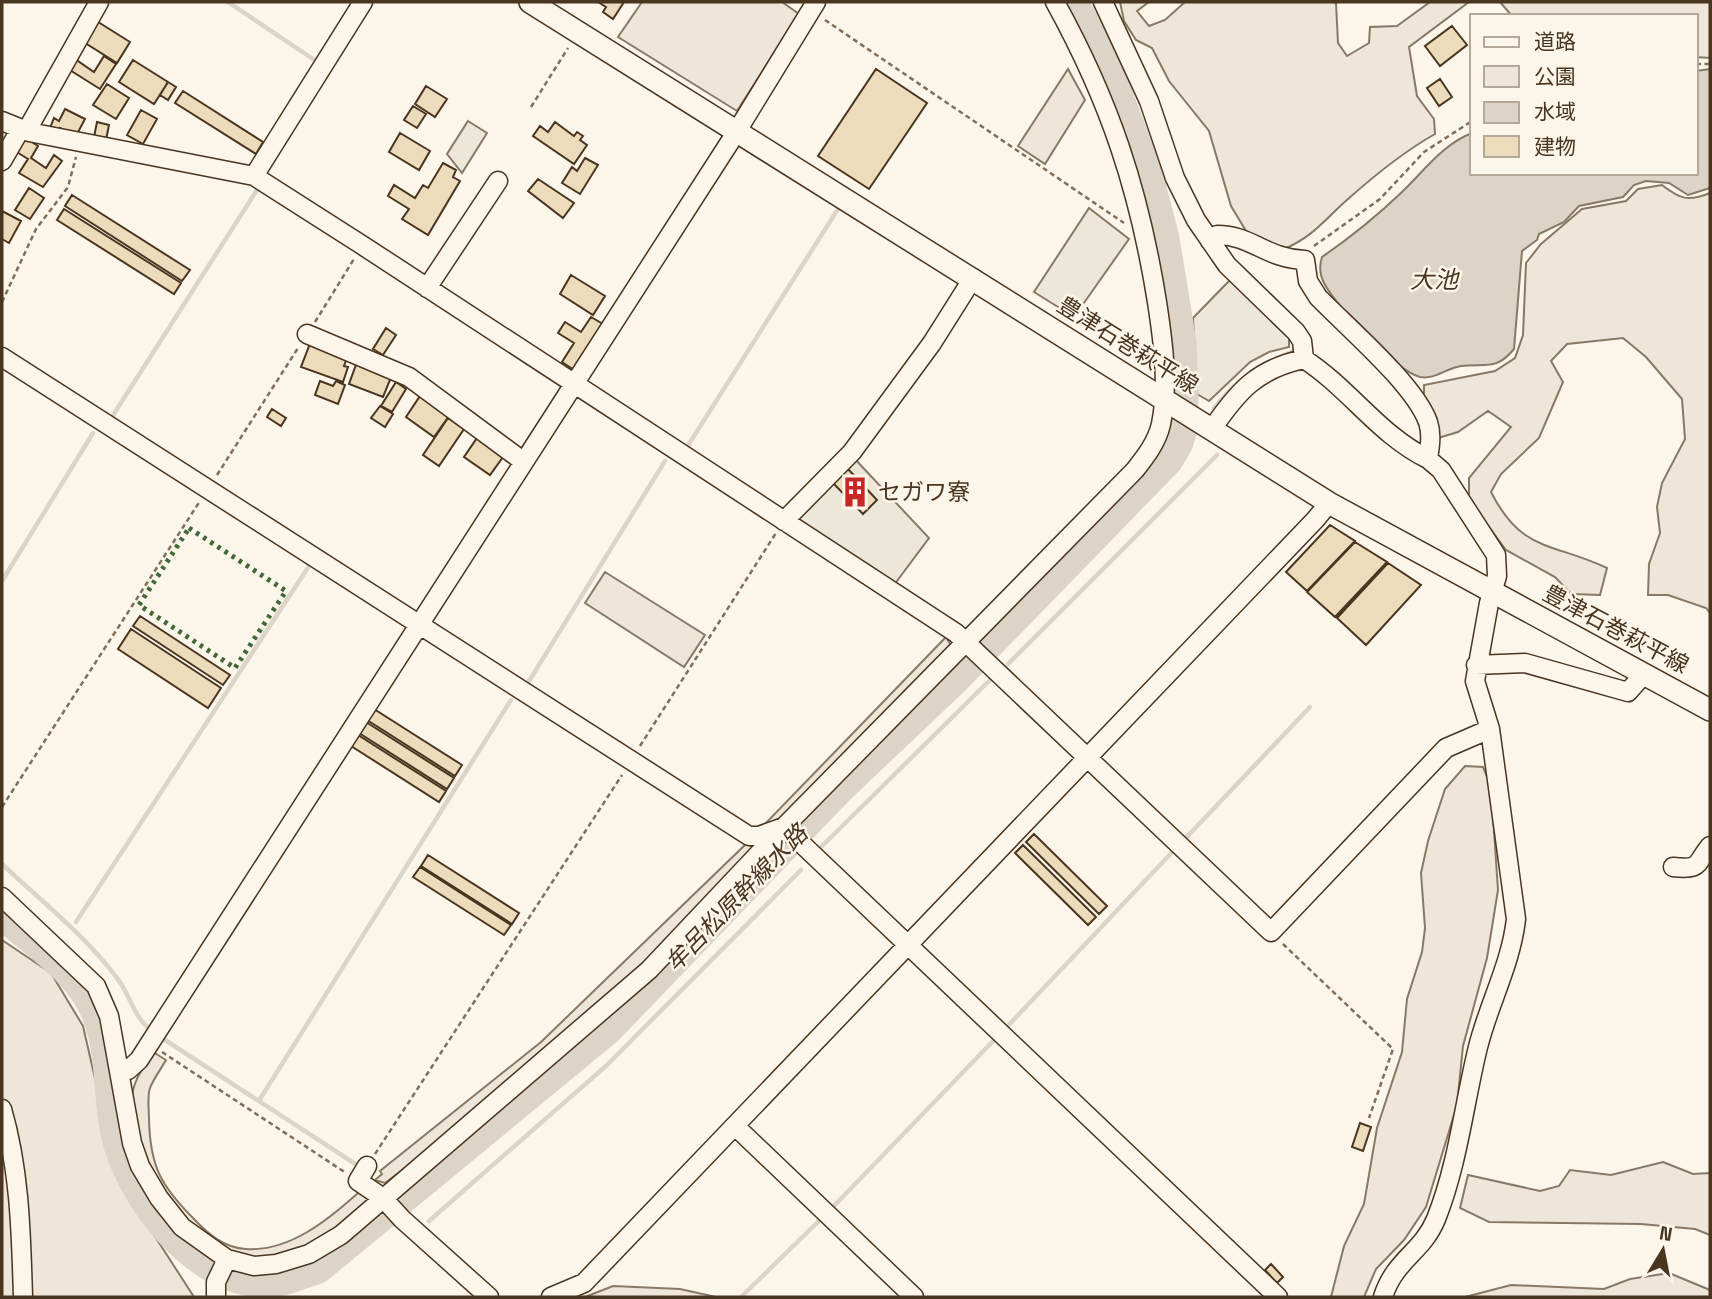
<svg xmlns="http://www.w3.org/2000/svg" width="1712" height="1299" font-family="'Space Grotesk','Noto Sans JP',sans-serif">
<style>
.green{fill:#ede6d9;stroke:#887966;stroke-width:2}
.parking{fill:#ede7d9;stroke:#887966;stroke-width:2}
.water{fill:#dcd4c6;stroke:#887966;stroke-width:2}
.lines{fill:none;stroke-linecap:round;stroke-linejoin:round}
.stream{stroke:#dcd4c6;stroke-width:4.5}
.river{stroke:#dcd4c6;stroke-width:28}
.building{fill:#ecdcbc;stroke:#4a3520;stroke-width:2}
.minor-casing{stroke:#4a3520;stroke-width:21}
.major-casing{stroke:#4a3520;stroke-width:24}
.path{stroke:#7f6f5c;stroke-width:2.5;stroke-dasharray:5 3.5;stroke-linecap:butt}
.minor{stroke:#fbf6e9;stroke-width:18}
.major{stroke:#fbf6e9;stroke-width:21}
.hedge{stroke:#436837;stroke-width:5;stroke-dasharray:3.5 5;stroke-linecap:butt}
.labels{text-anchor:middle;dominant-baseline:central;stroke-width:5;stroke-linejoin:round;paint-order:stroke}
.street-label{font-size:23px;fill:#4a3520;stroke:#fbf6e9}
.poi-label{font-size:23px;fill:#4a3520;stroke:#fbf6e9;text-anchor:start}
.water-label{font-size:24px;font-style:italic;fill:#4a3520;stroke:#fbf6e9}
</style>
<rect width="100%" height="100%" fill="#fbf6e9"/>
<path class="green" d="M 642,2 L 782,2 L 799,14 L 737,111 L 618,37 Z
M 1120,2 L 1149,2 L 1137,11 L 1149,26 L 1165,20 L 1185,2 L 1333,2 L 1336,3 L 1338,43 L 1347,56 L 1369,43 L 1370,27 L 1397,26 L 1430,2 L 1469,2 L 1409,47 L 1417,96 L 1434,119 L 1435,134 C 1403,152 1375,175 1348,199 C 1325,219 1313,237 1284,249 L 1246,231 L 1231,206 L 1209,131 L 1169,81 L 1152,48 L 1136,40 L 1124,21 Z
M 1500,2 L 1710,2 L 1710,58 L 1696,57 L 1696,16 L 1512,16 Z
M 1068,69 L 1085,100 L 1045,164 L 1018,146 Z
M 1662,185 C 1680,199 1688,202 1710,193 L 1710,613 L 1706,608 L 1668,595 L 1648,595 L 1649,564 L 1660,533 L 1657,507 L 1662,483 L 1685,439 L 1682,399 L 1646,357 L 1623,338 L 1567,344 L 1551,361 L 1563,382 L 1539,438 L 1501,474 L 1491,492 C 1522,553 1552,542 1607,568 L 1600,595 L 1571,594 L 1555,577 L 1506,550 L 1469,500 L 1469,478 L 1511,427 L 1488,411 L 1458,432 L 1438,438 L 1424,398 L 1424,385 L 1495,371 L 1515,358 L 1523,335 L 1526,263 L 1541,244 L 1582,209 L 1626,201 L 1638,189 Z
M 605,572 L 705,635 L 684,667 L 585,603 Z
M 946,637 L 952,647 L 784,821 L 751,830 L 766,823 Z
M 1465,766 L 1483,767 L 1491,786 L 1498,890 L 1487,958 L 1463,1046 L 1457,1105 L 1426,1207 L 1404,1240 L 1376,1269 L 1364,1297 L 1331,1297 L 1344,1246 L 1364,1204 L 1377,1128 L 1402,1052 L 1407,999 L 1422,952 L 1425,928 L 1421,873 L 1428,841 L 1445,789 Z
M 746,844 L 754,847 L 650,960 L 469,1120 L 385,1183 L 375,1180 L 382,1174 L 380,1171 L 541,1042 Z
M 2,940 L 51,973 L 83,1026 L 118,1179 L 194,1297 L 2,1297 Z
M 153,1052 L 166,1060 C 161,1069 154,1078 150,1088 C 147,1097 149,1110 149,1119 C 150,1165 160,1185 193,1218 C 208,1234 224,1248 246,1249 C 289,1252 328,1220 358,1193 L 367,1192 L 373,1200 C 343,1226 289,1268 246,1260 C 240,1259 233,1253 227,1251 C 175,1225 133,1159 132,1100 C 132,1081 144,1067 153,1052 Z
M 1663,1162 L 1693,1174 L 1710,1173 L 1710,1235 L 1695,1229 L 1641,1224 L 1489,1222 L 1460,1208 L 1468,1175 L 1540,1191 L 1559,1186 L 1570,1170 L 1611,1175 Z
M 1669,1273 L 1710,1290 L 1710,1297 L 1465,1297 L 1511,1285 L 1604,1289 L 1630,1279 Z
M 613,1286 L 680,1289 L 716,1297 L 585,1297 Z"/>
<path class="parking" d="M 468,121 L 487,133 L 462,173 L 447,154 Z
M 1089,208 L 1129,239 L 1074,317 L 1034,292 Z
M 1230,280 L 1289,336 L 1289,347 L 1269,352 L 1250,362 L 1209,401 L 1197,394 L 1193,318 Z
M 853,457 L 929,538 L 894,585 L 794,520 Z"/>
<path class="water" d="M 1710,69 L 1710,188 L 1688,195 L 1669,183 L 1646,181 L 1634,185 L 1623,197 L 1579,206 L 1564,222 L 1539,234 L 1537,240 L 1522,251 L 1514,349 C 1496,371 1486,363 1461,366 C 1447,368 1434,380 1420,377 C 1396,371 1335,305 1324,283 C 1320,275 1319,266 1322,257 C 1351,237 1377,216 1402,192 C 1424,171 1443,144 1472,133 L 1472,173 L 1696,173 L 1696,71 Z"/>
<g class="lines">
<path class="stream" d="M 228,2 L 313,59
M 1214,408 C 1237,379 1260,364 1294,351
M 110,420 L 257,190
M 687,447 L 838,209
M 2,581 L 93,433
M 1008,664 L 1217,455
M 526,686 L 665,461
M 1183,841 L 1310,707
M 819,849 L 990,680
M 2,864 C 40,900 86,936 117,978 C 131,996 133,1017 152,1031
M 76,922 L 311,563
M 1003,1031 L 1177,847
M 159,1036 L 360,1167
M 260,1099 L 511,700
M 830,1210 L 996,1038
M 429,1221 L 606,1066 L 801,870
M 741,1297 L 824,1216"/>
<path class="river" d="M 2,916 C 32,942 69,966 89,1001 C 114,1044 104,1101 118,1147 C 138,1208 194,1278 261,1284 C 280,1285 300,1275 318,1270 L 608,1031 L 841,789 L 956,680 L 1169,461 L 1179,444 L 1185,424 L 1183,345 L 1165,236 L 1148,171 L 1106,61 L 1074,2"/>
</g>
<path class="building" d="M 598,2 L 624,2 L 613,19 L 603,12 L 606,7 Z
M 95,20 L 130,42 L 117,63 L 82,41 Z
M 1452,26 L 1467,45 L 1440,66 L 1425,46 Z
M 104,56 L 116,64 L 100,89 L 65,67 L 72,57 L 94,72 Z
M 133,60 L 168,82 L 154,104 L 119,82 Z
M 876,69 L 927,103 L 869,189 L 818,156 Z
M 1440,79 L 1452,97 L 1439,106 L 1427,88 Z
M 168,82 L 176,87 L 168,100 L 160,95 Z
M 107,84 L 129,98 L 116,119 L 93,105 Z
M 426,86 L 447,99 L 435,117 L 415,104 Z
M 183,91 L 263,142 L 256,154 L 175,103 Z
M 413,106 L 426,114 L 417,128 L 404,120 Z
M 65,109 L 85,119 L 76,136 L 60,128 L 59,132 L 50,128 L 54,118 L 59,121 Z
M 141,110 L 157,119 L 143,144 L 127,135 Z
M 97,122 L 109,125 L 106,140 L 94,137 Z
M 555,122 L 574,136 L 577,132 L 583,136 L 580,140 L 587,145 L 574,164 L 533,136 L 540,126 L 548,132 Z
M 400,133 L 430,151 L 419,170 L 389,152 Z
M 24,137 L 38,146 L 31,158 L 46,168 L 54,155 L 62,161 L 43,187 L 19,173 L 28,159 L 15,151 Z
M 585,158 L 598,165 L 580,194 L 562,183 L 572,167 L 577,171 Z
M 443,163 L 456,170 L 453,177 L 460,181 L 428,235 L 402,219 L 409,209 L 388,196 L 394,185 L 415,198 L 423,185 L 428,188 Z
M 538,179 L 574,203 L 563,218 L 528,191 Z
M 29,188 L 44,198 L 30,219 L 15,210 Z
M 72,195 L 190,270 L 182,281 L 65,206 Z
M 64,209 L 181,283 L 174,294 L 57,220 Z
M 2,211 L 21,221 L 9,243 L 2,239 Z
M 571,275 L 605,296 L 593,315 L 560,294 Z
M 591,317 L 603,324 L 574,370 L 562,362 L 574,343 L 558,333 L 565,322 L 581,332 Z
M 386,328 L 396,335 L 383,355 L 373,349 Z
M 311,341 L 348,355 L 344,366 L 348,367 L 343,382 L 301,367 Z
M 357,362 L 392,375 L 383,397 L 349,384 Z
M 320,381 L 333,386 L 336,381 L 345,385 L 338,404 L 315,395 Z
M 396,382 L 406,389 L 392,412 L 381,406 Z
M 420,396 L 449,416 L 434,437 L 406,417 Z
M 380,406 L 393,414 L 385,427 L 371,418 Z
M 272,409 L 286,418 L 281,426 L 267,417 Z
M 448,418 L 464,429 L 439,466 L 423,455 Z
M 477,438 L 503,457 L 490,475 L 464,457 Z
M 848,469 L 877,500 L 863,514 L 833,483 Z
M 1330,525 L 1355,541 L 1307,591 L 1286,572 Z
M 1355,542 L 1387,562 L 1335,617 L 1307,592 Z
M 1388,563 L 1421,585 L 1366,645 L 1337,618 Z
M 140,616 L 230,675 L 223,685 L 133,626 Z
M 131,629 L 221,688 L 208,708 L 118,649 Z
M 374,709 L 462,765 L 455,776 L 367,720 Z
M 366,722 L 454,778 L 447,789 L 359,733 Z
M 358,735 L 446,791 L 439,802 L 351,746 Z
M 1034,834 L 1107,906 L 1099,914 L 1026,842 Z
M 1023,845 L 1096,917 L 1088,925 L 1015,853 Z
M 428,855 L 519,913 L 512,924 L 421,866 Z
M 420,867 L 511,925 L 504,935 L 413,877 Z
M 1360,1123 L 1371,1127 L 1363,1151 L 1352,1147 Z
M 1271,1264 L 1283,1277 L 1277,1283 L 1265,1270 Z"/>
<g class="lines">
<g class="minor-casing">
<path id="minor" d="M 1103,2 L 1149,101 L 1175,178 L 1196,220 L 1227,265 L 1296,332 L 1302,341 L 1304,359
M 2,121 L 29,132 L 254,176 L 362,245 L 956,633 L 1271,932 L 1446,748 L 1490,729
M 29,132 L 31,123 L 99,2
M 2,161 L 20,130
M 254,176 L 363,2
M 1210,241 L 1217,235 C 1252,235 1266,259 1305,260 L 1308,281 L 1318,297 C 1348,328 1414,384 1428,422 C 1432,434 1430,446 1428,459 L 1441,470 L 1496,555 L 1497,576 L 1489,603 L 1475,681 L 1490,729 L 1516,919 C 1511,964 1489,1003 1478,1047 C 1464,1104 1458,1164 1436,1219 C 1422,1253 1395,1259 1383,1297
M 427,288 L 498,181
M 307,334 L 409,377 L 524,462
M 2,357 L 749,836 L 759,836 L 784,827 L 1278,1297
M 1212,429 C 1238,391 1257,369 1304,359 C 1350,389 1379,435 1428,459
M 784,521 L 852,452 L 932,343 L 973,278
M 1476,665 L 1525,663 L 1628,692 L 1644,674
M 1673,867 C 1702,870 1695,864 1710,846
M 2,897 L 96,986 L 109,1016 L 132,1143 L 140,1166 L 159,1198 L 182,1227 L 227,1259 L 254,1266 L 276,1264 L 309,1254 L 341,1235 L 649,970 L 784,827 L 1135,470 C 1146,456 1157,442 1161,424 C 1169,385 1163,341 1157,302 C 1139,189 1110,102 1055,2
M 120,1072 L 128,1070 L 139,1060 L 737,131 L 816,2
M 2,1109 C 20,1171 21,1233 23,1297
M 735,1126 L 914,1297
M 367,1166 L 358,1181 L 383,1198 L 402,1219 L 489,1297
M 216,1297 L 216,1282 L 227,1259
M 551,1297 L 584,1283 L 1315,520 L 1329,503"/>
</g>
<g class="major-casing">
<path id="major" d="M 530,2 L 1329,503 L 1710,710"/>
</g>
<path class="path" d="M 825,20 L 1124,223
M 1696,64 L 1710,64
M 531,107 L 568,48
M 1314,246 L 1380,199 L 1424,152 L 1472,121
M 2,302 L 36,229 L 68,187 L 76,157
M 315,322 L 354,259
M 217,475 L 298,348
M 640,746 L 776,533
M 2,807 L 200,501
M 1283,944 L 1393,1049 L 1369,1118
M 162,1052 L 346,1173
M 375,1154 L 622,775"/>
<use href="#minor" class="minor"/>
<use href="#major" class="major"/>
<path class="hedge" d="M 189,528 L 286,591 L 235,668 L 139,605 Z"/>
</g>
<defs>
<g id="building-bare" transform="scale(2.415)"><path d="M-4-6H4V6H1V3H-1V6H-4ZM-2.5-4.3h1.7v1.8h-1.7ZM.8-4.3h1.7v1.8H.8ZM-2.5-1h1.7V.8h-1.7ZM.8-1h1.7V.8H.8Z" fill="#c62828" stroke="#fbf6e9" stroke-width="2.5" paint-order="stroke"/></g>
</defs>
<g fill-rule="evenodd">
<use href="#building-bare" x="855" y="492"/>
</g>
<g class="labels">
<g class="street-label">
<text transform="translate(1128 345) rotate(32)">豊津石巻萩平線</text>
<text transform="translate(1616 629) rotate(28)">豊津石巻萩平線</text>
</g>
<g class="poi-label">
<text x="878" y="492">セガワ寮</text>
</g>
<g class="water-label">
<text x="1434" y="279">大池</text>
<text transform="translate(736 898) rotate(-46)">牟呂松原幹線水路</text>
</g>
</g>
<rect width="1712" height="1299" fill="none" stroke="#4a3520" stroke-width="7"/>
<rect x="1470" y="14" width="228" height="161" fill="#fbf6e9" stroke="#b4a999" stroke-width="2"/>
<rect x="1484" y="37" width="35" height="10" fill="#fbf6e9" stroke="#b4a999" stroke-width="2"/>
<text x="1534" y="49" font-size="21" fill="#4a3520">道路</text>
<rect x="1484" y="66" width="35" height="21" fill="#ede6d9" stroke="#b4a999" stroke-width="2"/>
<text x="1534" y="84" font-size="21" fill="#4a3520">公園</text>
<rect x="1484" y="102" width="35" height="21" fill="#dcd4c6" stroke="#b4a999" stroke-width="2"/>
<text x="1534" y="119" font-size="21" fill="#4a3520">水域</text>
<rect x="1484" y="136" width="35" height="21" fill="#ecdcbc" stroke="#b4a999" stroke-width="2"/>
<text x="1534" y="154" font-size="21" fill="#4a3520">建物</text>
<g transform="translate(1663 1250) rotate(10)" stroke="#fbf6e9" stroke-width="5" paint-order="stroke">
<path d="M0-5L12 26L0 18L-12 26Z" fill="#4a3520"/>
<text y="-10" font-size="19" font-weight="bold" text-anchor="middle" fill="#4a3520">N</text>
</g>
</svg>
